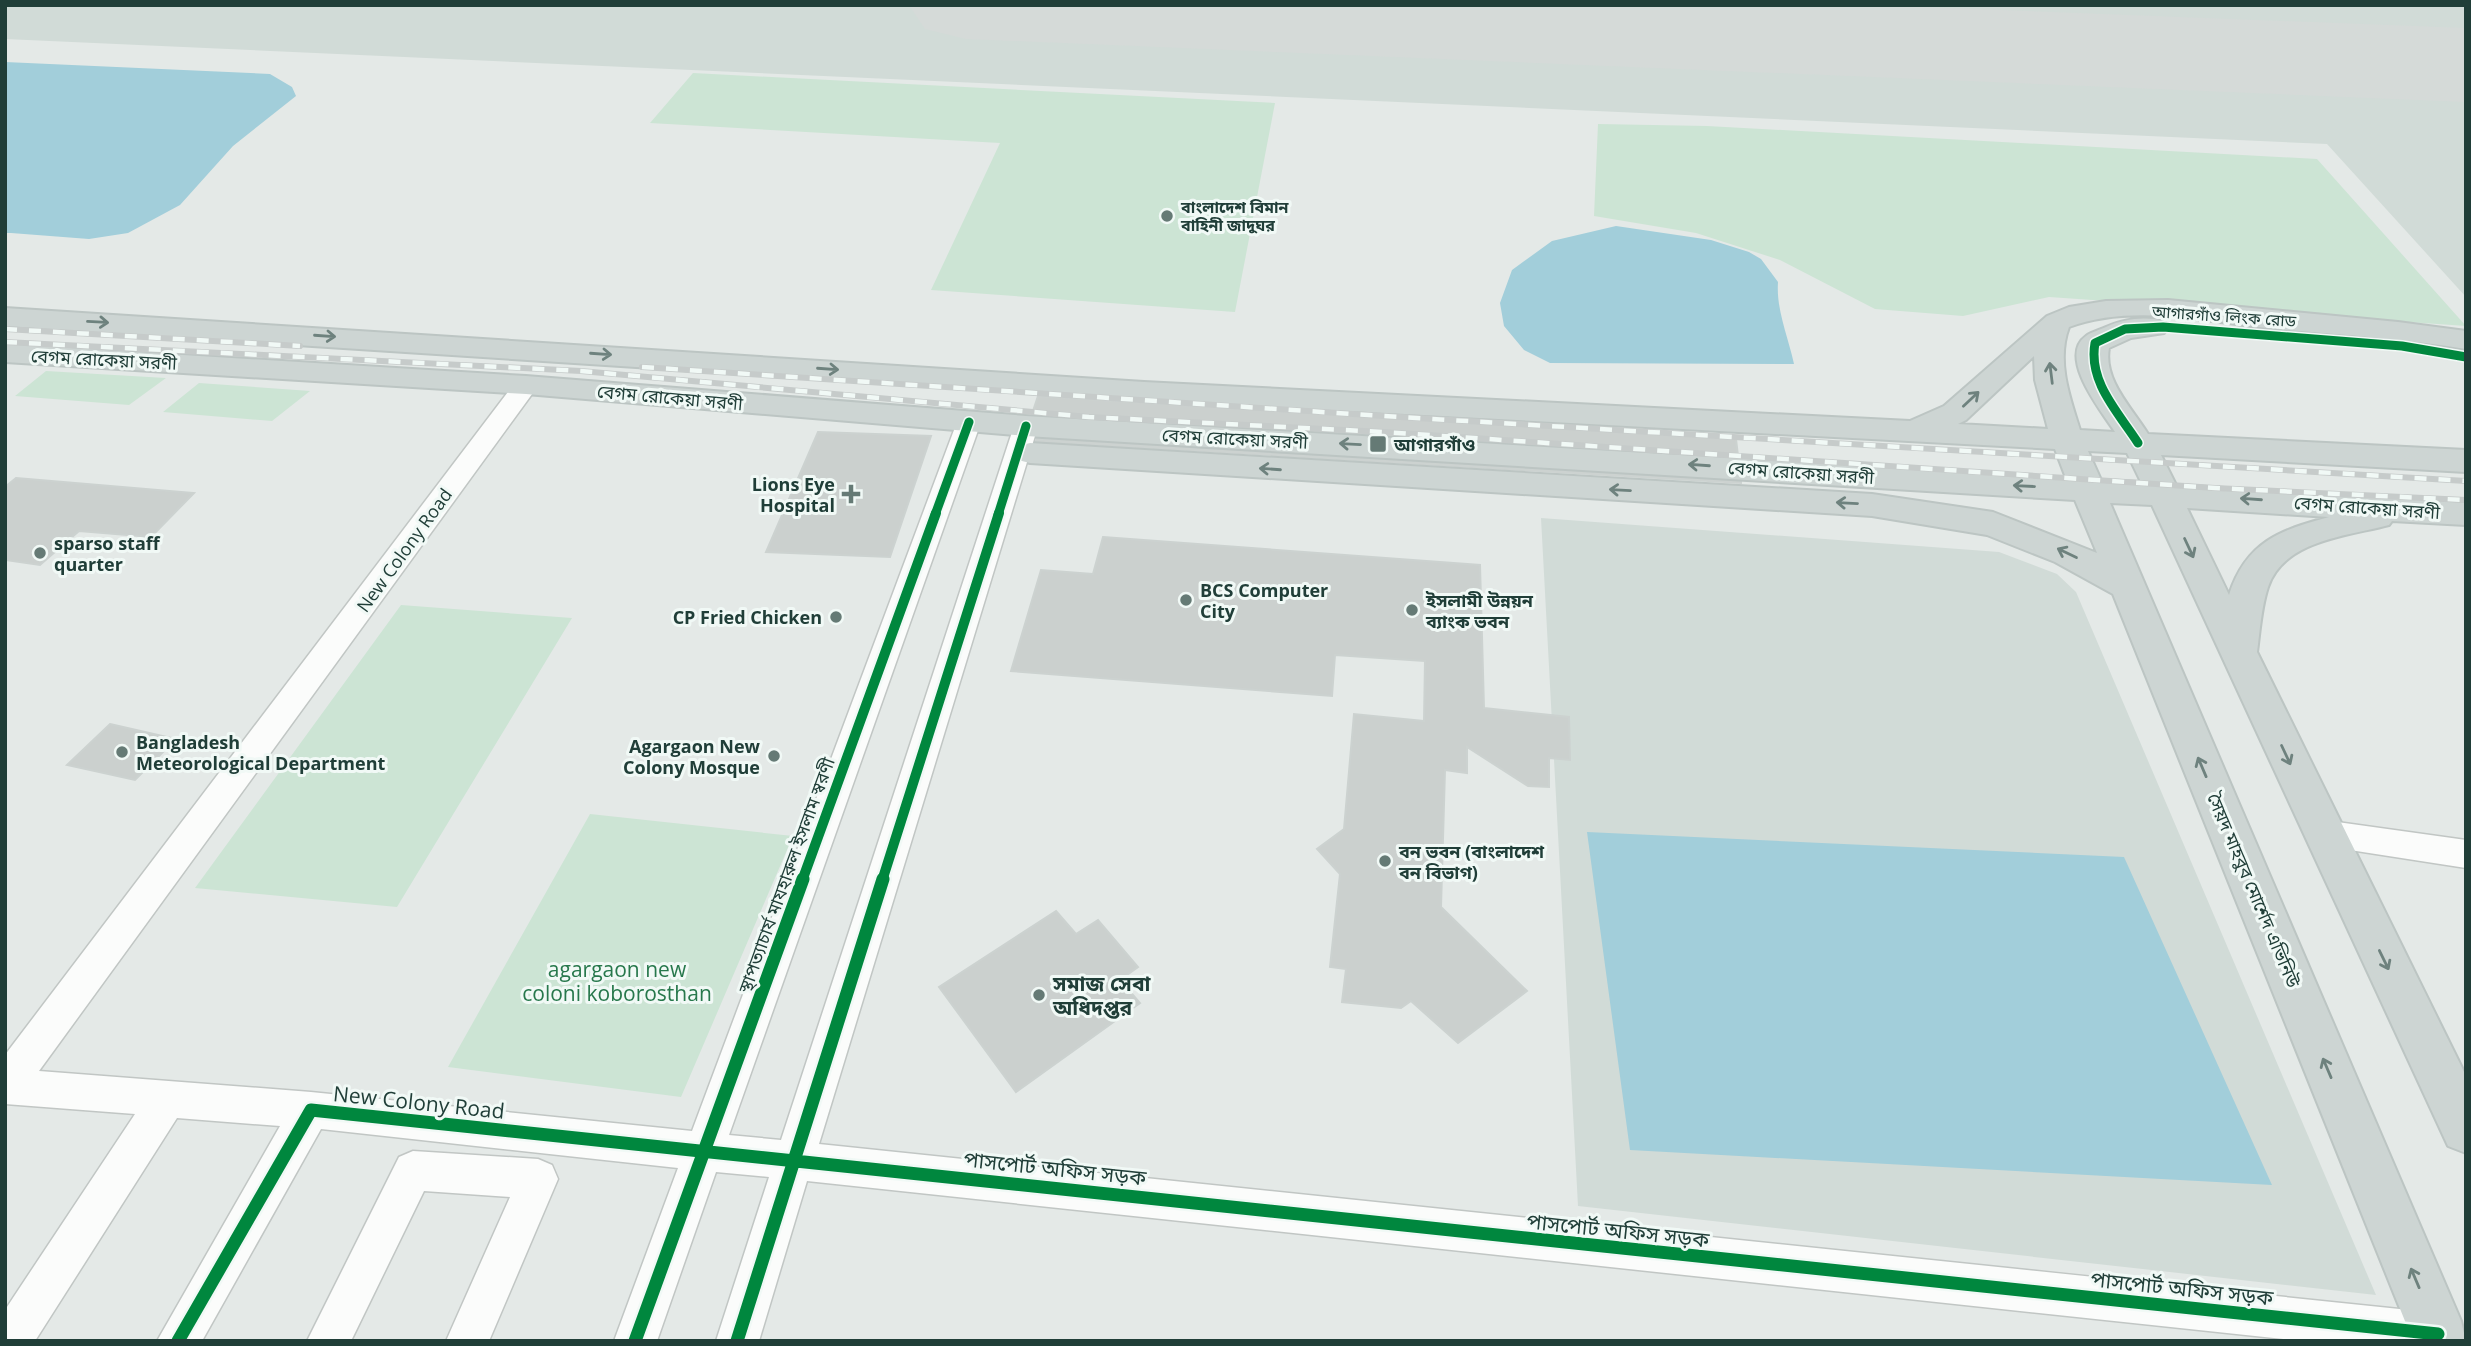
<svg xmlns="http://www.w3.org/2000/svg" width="2471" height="1346" font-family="'Open Sans','Noto Sans Bengali',sans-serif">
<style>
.built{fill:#d1dbd7}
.green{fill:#cce4d4}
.water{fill:#a2ceda}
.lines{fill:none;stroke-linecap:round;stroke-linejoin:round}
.runway{fill:#d5dad8;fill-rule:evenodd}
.building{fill:#cbd0ce;stroke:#ccd2d0;stroke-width:2}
.minor-casing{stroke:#c1c6c4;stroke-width:3}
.major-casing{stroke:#bcc5c3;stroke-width:4}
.minor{fill:#fbfcfb;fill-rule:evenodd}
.major{fill:#cdd5d3;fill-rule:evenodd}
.rail-casing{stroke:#c6cbca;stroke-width:6}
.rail{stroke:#f1f9f6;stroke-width:4.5;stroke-dasharray:12;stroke-linecap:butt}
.cycleway-far2-casing{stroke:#f1f9f6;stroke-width:12}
.cycleway-far1-casing{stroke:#f1f9f6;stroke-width:15}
.cycleway-casing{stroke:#f1f9f6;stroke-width:18}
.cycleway-far2{stroke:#00873e;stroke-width:9}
.cycleway-far1{stroke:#00873e;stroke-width:10}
.cycleway{stroke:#00873e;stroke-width:13}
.oneway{stroke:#6e827e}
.poi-dot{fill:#657a75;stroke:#f1f9f6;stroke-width:2.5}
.labels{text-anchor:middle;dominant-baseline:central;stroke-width:6;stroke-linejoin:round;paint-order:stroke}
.far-poi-label{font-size:16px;font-weight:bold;fill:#203e38;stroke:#f1f9f6;text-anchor:start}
.far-street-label{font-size:16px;fill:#203e38;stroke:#f1f9f6}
.street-label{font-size:18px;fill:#203e38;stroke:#f1f9f6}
.poi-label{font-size:18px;font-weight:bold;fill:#203e38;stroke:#f1f9f6;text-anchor:start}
.near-park-label{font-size:21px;fill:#27784c;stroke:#f1f9f6}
.near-poi-label{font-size:21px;font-weight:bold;fill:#203e38;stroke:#f1f9f6;text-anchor:start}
.near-street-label{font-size:21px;fill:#203e38;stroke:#f1f9f6}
</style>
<rect width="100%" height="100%" fill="#e4e9e7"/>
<path class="built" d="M 5,5 L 2466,5 L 2466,297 L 2327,144 L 5,39 Z
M 1541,518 L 1999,552 L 2057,574 L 2076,592 L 2376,1295 L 1578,1206 Z"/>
<path class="green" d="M 693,73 L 1275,103 L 1235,312 L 931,290 L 1000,143 L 650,123 Z
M 1598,124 L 1707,126 L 2317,159 L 2466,326 L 2049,297 L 1963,316 L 1875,309 L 1780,260 L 1696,233 L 1594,216 Z
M 46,371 L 166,378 L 129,405 L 15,396 Z
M 199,383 L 310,391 L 272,421 L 163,412 Z
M 401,605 L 572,618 L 397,907 L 195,888 Z
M 590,814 L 793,836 L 681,1097 L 448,1067 Z"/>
<path class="water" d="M 5,62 L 270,74 L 292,87 L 296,96 L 233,146 L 180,205 L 128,233 L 89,239 L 11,233 L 5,233 Z
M 1616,226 L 1711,240 L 1749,252 L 1761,259 L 1778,282 C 1776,310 1788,336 1794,364 L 1550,363 L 1524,350 L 1504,326 L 1500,303 L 1512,270 L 1552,241 Z
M 1587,832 L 2124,857 L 2272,1185 L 1630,1150 Z"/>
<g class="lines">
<path class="runway" d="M 909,5 L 1870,5 L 2466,28 L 2466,102 L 966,39 L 925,29 Z"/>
</g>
<path class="building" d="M 1038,396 L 1736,439 L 1738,456 L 1032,414 Z
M 818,432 L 931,436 L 890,557 L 766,552 Z
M 1037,439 L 1741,482 L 1741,483 L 1036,441 Z
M 16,478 L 194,493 L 151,537 L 79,531 L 40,565 L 5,560 L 5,487 Z
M 1103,537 L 1480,565 L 1484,708 L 1569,717 L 1570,760 L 1549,758 L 1549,787 L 1528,786 L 1467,747 L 1467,773 L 1445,770 L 1441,907 L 1527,991 L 1458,1043 L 1411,1001 L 1401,1008 L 1342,1002 L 1346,969 L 1330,967 L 1340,874 L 1317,849 L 1344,829 L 1354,714 L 1424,721 L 1425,661 L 1335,655 L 1332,696 L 1011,671 L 1041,570 L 1093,574 Z
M 110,724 L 176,739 L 135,780 L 67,765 Z
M 1056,911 L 1076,934 L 1098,920 L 1138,967 L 1120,980 L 1140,1003 L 1016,1092 L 939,987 Z"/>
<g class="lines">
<g class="minor-casing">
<path id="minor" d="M 526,378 L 535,380 L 538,385 L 535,390 L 39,1071 L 311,1092 L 692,1131 L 957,422 L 960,417 L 978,417 L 981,422 L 729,1135 L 781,1140 L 1014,426 L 1017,421 L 1035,421 L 1038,426 L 819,1144 L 2438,1313 L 2453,1319 L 2459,1334 L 2457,1341 L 2301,1341 L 807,1181 L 759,1341 L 716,1341 L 769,1177 L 716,1172 L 657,1341 L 614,1341 L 678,1168 L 321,1129 L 202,1341 L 157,1341 L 280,1126 L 177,1118 L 35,1341 L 5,1341 L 5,1310 L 135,1114 L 5,1104 L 5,1055 L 517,380 Z
M 2323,820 L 2466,840 L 2466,868 L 2311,844 L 2307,834 L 2311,824 Z
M 413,1151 L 538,1159 L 552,1165 L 558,1179 L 489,1341 L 446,1341 L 510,1197 L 424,1191 L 351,1341 L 307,1341 L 399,1157 Z"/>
</g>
<g class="major-casing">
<path id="major" d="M 2168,300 L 2398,322 L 2466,331 L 2466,349 C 2406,339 2346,335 2286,330 C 2217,324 2136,302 2069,327 C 2056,361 2070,398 2080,430 L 2115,432 C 2102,412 2057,357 2086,336 C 2091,332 2100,330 2106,327 C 2123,319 2145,316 2164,321 L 2169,327 L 2164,333 L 2131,338 L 2109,348 C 2103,380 2132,408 2148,434 L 2466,450 L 2466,472 L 2161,455 L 2176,485 L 2466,503 L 2466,525 L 2392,521 L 2389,525 C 2348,536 2284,540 2268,587 C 2261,608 2260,630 2257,652 L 2466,1076 L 2466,1153 L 2448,1146 L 2152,505 L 2110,503 L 2461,1321 L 2466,1341 L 2413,1341 L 2113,594 L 2055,562 L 1987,535 L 1872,516 L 1030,463 L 1018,460 L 1014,453 L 1018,446 L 1030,443 L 1872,494 L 1993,512 L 2097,553 L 2075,500 L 1026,436 L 526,394 L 5,362 L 5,344 L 526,376 L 1026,416 L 2066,478 L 2055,449 L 1144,400 L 5,326 L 5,308 L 1144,382 L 1910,421 L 1944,406 L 2047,316 L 2069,307 L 2106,301 ZM 2034,356 L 2035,380 L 2048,429 L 1958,424 L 1966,420 ZM 2088,451 L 2127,453 L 2141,482 L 2101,480 ZM 2187,508 L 2329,517 C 2280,530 2246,542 2229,595 Z"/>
</g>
<use href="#minor" class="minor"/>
<use href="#major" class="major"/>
<g class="rail-casing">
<path id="rail" d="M 5,329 L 300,346
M 5,342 L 581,371 L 1089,417 L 1384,432 L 2215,488 L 2466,500
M 642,367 L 1383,416 L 2466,481"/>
</g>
<use href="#rail" class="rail"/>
<g class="cycleway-far2-casing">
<path id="cycleway-far2" d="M 2138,443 C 2118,412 2088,382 2095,343 L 2125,329 L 2163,327 L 2402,346 L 2466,357
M 935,515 L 969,422
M 998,515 L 1026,426"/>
</g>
<g class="cycleway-far1-casing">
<path id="cycleway-far1" d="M 802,881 L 936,513
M 882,881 L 999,513"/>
</g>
<g class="cycleway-casing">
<path id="cycleway" d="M 178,1341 L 311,1110 L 2438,1334
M 635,1341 L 803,879
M 737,1341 L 883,879"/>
</g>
<use href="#cycleway-far2" class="cycleway-far2"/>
<use href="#cycleway-far1" class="cycleway-far1"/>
<use href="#cycleway" class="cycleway"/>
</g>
<defs><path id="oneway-shaft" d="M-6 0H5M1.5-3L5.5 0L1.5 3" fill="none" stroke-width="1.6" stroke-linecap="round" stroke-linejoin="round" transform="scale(1.75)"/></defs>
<g class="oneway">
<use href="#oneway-shaft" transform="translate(98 322) rotate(3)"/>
<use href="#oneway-shaft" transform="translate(325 336) rotate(4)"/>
<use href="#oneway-shaft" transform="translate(601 354) rotate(4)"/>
<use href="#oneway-shaft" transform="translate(828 369) rotate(4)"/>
<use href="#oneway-shaft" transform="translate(2051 373) rotate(-97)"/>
<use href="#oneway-shaft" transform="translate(1971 399) rotate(-43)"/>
<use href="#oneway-shaft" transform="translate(1350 444) rotate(-177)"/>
<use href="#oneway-shaft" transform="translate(1699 465) rotate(-176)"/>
<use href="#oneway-shaft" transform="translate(1270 469) rotate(-176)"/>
<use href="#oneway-shaft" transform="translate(2024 486) rotate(-177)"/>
<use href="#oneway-shaft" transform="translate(1620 490) rotate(-177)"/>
<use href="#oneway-shaft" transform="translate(2251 499) rotate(-176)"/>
<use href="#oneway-shaft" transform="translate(1847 503) rotate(-177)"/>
<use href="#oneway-shaft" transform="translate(2189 548) rotate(65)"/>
<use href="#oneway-shaft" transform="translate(2067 553) rotate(-154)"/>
<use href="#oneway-shaft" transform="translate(2286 755) rotate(65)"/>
<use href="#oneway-shaft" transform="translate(2202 767) rotate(-113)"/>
<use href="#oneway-shaft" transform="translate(2384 960) rotate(64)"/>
<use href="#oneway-shaft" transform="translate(2327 1068) rotate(-113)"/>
<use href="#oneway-shaft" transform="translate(2415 1278) rotate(-113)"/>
</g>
<g class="poi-dot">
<circle cx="1167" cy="216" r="7"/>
<rect x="1369" y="435" width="18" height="18" rx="3.5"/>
<path d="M847.5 483.5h7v7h7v7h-7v7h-7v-7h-7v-7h7z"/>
<circle cx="40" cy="553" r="7"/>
<circle cx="1186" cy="600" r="7"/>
<circle cx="1412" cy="610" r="7"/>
<circle cx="836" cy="617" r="7"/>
<circle cx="122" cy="752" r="7"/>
<circle cx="774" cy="756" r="7"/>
<circle cx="1385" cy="861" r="7"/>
<circle cx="1039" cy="995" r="7"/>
</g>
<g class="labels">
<g class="far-poi-label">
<text x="1181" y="207">বাংলাদেশ বিমান<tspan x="1181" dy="18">বাহিনী জাদুঘর</tspan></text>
</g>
<g class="far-street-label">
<text transform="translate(2224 316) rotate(4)">আগারগাঁও লিংক রোড</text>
</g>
<g class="street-label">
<text transform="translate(104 359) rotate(3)">বেগম রোকেয়া সরণী</text>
<text transform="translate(670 397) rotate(5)">বেগম রোকেয়া সরণী</text>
<text transform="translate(1235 438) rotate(3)">বেগম রোকেয়া সরণী</text>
<text transform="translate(1801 472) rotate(4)">বেগম রোকেয়া সরণী</text>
<text transform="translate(2367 507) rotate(4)">বেগম রোকেয়া সরণী</text>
<text transform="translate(404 550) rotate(-54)">New Colony Road</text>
<text transform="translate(786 875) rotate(-70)">স্থাপত্যাচার্য মাযহারুল ইসলাম স্বরণী</text>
<text transform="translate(2254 890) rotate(67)">সৈয়দ মাহবুব মোর্শেদ এভিনিউ</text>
</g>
<g class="poi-label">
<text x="1394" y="444">আগারগাঁও</text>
<text x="835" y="484" text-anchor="end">Lions Eye<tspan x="835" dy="21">Hospital</tspan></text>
<text x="54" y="543">sparso staff<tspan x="54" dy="21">quarter</tspan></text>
<text x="1200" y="590">BCS Computer<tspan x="1200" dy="21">City</tspan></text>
<text x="1426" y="600">ইসলামী উন্নয়ন<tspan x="1426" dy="21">ব্যাংক ভবন</tspan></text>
<text x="822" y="617" text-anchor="end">CP Fried Chicken</text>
<text x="136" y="742">Bangladesh<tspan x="136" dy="21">Meteorological Department</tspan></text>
<text x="760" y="746" text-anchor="end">Agargaon New<tspan x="760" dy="21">Colony Mosque</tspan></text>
<text x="1399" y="851">বন ভবন (বাংলাদেশ<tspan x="1399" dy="21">বন বিভাগ)</tspan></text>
</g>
<g class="near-park-label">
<text x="617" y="969">agargaon new<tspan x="617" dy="24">coloni koborosthan</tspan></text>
</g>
<g class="near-poi-label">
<text x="1053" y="983">সমাজ সেবা<tspan x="1053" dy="24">অধিদপ্তর</tspan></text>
</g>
<g class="near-street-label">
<text transform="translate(419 1102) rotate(6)">New Colony Road</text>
<text transform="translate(1055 1168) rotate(6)">পাসপোর্ট অফিস সড়ক</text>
<text transform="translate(1618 1230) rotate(6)">পাসপোর্ট অফিস সড়ক</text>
<text transform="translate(2182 1288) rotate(6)">পাসপোর্ট অফিস সড়ক</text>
</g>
</g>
<rect width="2471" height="1346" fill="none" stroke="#203e38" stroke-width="14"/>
</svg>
